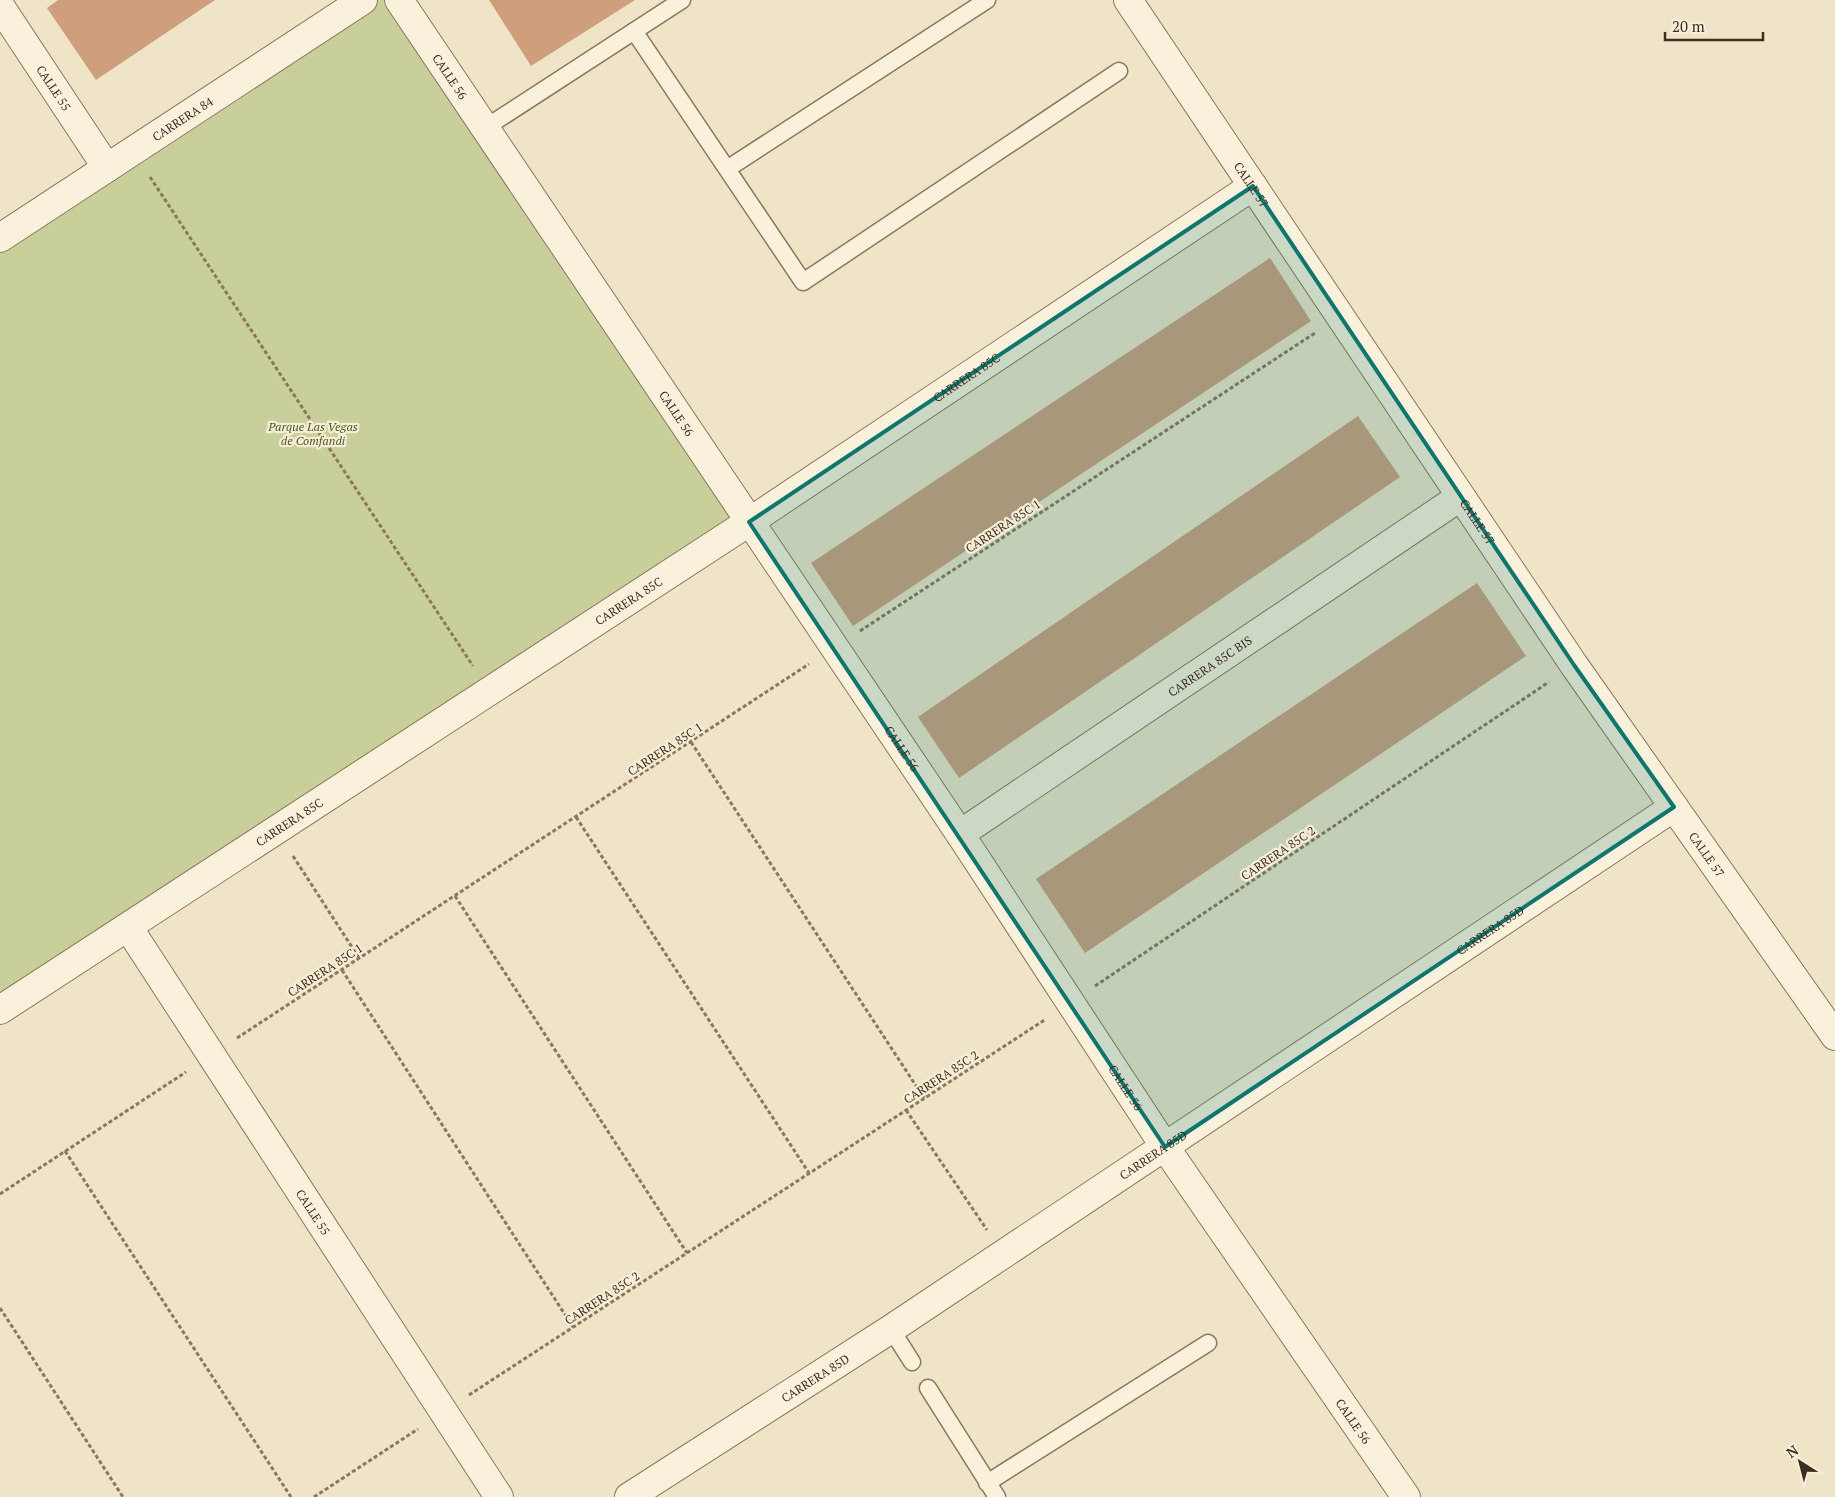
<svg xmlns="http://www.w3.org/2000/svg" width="1835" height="1497" font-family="'PT Serif',serif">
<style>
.green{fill:#c9cf9b}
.building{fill:#cf9f7d}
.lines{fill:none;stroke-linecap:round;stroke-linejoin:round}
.lane-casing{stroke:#8d765c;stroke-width:19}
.street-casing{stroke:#8d765c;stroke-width:30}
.path{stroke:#8d765c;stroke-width:3;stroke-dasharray:4 2.5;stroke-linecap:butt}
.lane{stroke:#faf1dc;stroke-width:16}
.street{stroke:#faf1dc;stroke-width:28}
.marked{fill:#0f766e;fill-opacity:0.2;stroke:#0f766e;stroke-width:4;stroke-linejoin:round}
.labels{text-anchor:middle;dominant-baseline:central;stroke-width:4.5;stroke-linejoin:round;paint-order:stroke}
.street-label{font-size:12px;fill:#3d2e20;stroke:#f7eed8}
.park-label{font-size:12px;font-style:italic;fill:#4d5a26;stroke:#f7eed8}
</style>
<rect width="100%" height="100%" fill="#f0e4c8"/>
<path class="green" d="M 363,0 L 399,0 L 749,522 L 0,1010 L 0,238 Z"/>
<path class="building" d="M 58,0 L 215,0 L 96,80 L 47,8 Z
M 489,0 L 635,0 L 531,66 Z
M 1270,258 L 1311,321 L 853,626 L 811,563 Z
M 1358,416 L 1400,477 L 959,778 L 918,717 Z
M 1477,583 L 1526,656 L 1085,953 L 1036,879 Z"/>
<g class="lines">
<g class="lane-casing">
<path id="lane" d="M 634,31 L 803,282 L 1119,71
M 485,128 L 682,0
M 727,169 L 987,0
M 891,1329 L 912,1362
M 928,1388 L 997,1497
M 987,1483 L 1208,1343"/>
</g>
<g class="street-casing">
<g id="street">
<path id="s1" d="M 399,0 L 960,834 L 1165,1147 L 1406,1497"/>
<path id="s2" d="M 1128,0 L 1574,665 L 1835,1036"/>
<path id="s3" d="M 0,6 L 107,168"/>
<path id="s4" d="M 0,238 L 363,0"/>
<path id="s5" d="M 960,834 L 1460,497"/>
<path id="s6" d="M 128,927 L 499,1497"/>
<path id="s7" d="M 0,1010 L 749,522 L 1253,186"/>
<path id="s8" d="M 629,1497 L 891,1329 L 1674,807"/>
</g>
</g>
<path class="path" d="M 150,177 L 473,666
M 860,631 L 1315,333
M 691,742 L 924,1098
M 576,817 L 809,1173
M 293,856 L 359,958
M 455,896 L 687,1253
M 342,970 L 573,1327
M 1095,986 L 1549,682
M 237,1038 L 809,664
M 906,1110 L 987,1230
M 65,1151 L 291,1497
M 0,1194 L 186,1072
M 0,1308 L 123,1497
M 469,1395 L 1046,1019
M 314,1497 L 418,1429"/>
<use href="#lane" class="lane"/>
<use href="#street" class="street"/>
</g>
<path class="marked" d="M 1253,186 L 1574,665 L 1674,807 L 1165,1147 L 749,522 Z"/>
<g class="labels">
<g class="street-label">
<text stroke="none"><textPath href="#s1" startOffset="92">CALLE 56</textPath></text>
<text stroke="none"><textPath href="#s3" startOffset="98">CALLE 55</textPath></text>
<text stroke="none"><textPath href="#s4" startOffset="218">CARRERA 84</textPath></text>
<text stroke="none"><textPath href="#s2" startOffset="222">CALLE 57</textPath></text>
<text stroke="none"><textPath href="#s7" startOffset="1155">CARRERA 85C</textPath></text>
<text stroke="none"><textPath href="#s1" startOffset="498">CALLE 56</textPath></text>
<text stroke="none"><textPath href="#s2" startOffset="628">CALLE 57</textPath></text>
<text transform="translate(1003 526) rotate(-33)">CARRERA 85C 1</text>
<text stroke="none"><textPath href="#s7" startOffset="750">CARRERA 85C</textPath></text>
<text stroke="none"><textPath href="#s5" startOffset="301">CARRERA 85C BIS</textPath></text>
<text stroke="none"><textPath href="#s1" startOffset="902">CALLE 56</textPath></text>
<text transform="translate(665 749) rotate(-33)">CARRERA 85C 1</text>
<text stroke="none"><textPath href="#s7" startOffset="345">CARRERA 85C</textPath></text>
<text transform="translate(1278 853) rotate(-34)">CARRERA 85C 2</text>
<text stroke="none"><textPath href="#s2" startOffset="1032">CALLE 57</textPath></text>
<text stroke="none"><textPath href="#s8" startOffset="1031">CARRERA 85D</textPath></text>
<text transform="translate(325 970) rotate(-33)">CARRERA 85C 1</text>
<text transform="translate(941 1077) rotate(-33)">CARRERA 85C 2</text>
<text stroke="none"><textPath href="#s1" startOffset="1308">CALLE 56</textPath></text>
<text stroke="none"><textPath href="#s8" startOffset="626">CARRERA 85D</textPath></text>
<text stroke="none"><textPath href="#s6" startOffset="340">CALLE 55</textPath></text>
<text transform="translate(602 1298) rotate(-33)">CARRERA 85C 2</text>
<text stroke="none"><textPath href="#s8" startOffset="221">CARRERA 85D</textPath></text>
<text stroke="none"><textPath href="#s1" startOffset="1712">CALLE 56</textPath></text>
</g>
<g class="park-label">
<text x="313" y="426">Parque Las Vegas<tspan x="313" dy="14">de Comfandi</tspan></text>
</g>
</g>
<g transform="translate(1800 1462) rotate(324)" stroke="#f7eed8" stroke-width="4" paint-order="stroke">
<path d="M0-4L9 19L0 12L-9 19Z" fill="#3d2e20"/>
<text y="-8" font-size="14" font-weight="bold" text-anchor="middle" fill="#3d2e20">N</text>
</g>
<path d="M1665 32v8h98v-8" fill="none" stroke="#3d2e20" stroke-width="2.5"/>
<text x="1672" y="32" font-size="15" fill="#3d2e20" stroke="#f7eed8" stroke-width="4" paint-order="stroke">20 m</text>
</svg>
